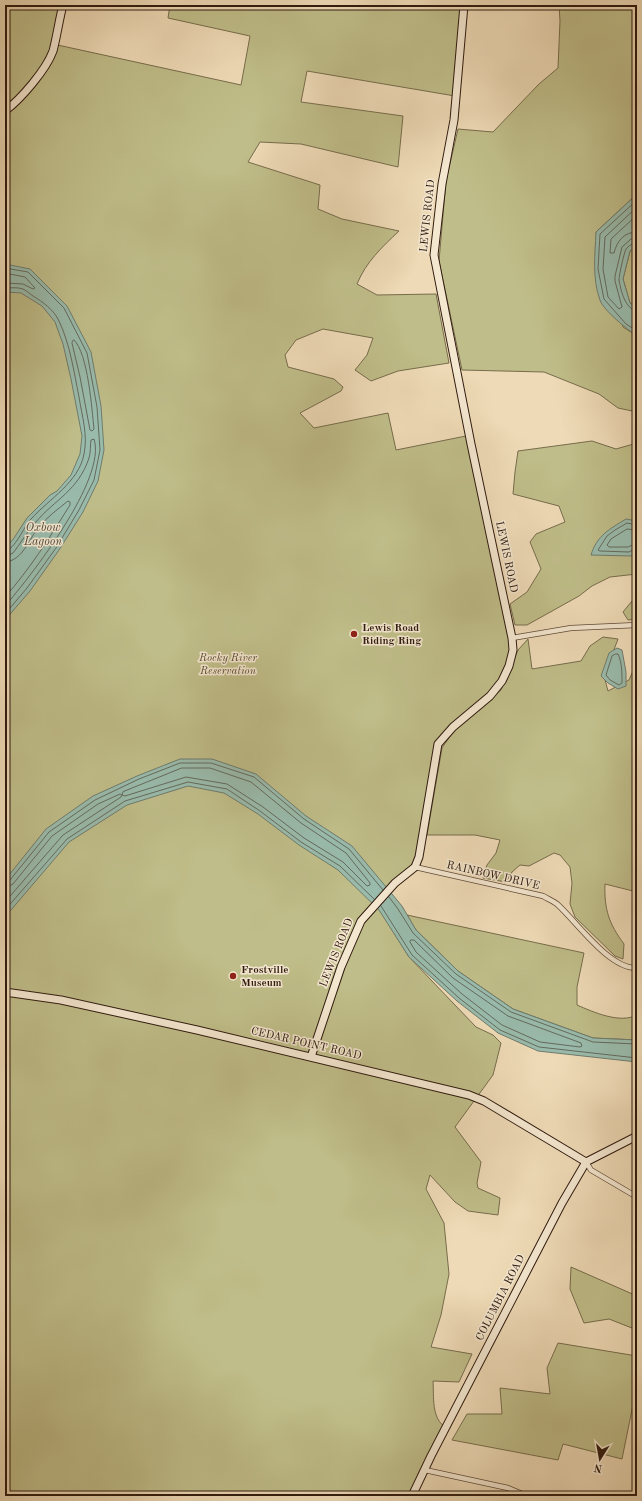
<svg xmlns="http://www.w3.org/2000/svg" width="642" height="1501" font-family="'Old Standard TT',serif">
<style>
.green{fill:#bfbd89;stroke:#776c4c}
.water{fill:#99bbac;stroke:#6f7b6d}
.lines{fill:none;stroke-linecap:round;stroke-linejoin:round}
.shore{stroke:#646a5d;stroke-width:1}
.street-casing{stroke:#5f4a38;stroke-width:6}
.secondary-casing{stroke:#2f1a0e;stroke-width:9}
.street{stroke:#f4e7d0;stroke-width:4.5}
.secondary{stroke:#f4e7d0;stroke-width:7}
.poi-dot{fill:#8f2418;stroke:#f4e7d0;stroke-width:1.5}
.labels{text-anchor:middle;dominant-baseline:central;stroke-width:3;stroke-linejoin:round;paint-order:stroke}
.street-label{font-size:11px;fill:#2f1a0e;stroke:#f4e7d0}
.poi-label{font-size:11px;font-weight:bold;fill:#2f1a0e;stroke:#f4e7d0;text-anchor:start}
.park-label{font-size:11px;font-style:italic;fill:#5a4b33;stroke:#f4e7d0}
.water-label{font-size:12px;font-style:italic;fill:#4f4a3d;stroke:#f4e7d0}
</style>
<rect width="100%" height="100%" fill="#eedab6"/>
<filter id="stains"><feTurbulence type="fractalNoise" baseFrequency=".005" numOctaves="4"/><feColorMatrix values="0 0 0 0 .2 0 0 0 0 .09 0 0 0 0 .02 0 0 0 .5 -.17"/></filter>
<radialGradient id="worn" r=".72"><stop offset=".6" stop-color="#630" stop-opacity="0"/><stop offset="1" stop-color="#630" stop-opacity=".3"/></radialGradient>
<path class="green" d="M 5,5 L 60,5 L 53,44 L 241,85 L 250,36 L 168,18 L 170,5 L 464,5 L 455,96 L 307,71 L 301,102 L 403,116 L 398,167 L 301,144 L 260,142 L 248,162 L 320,185 L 318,209 L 342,219 L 399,231 C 382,247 366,262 357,284 L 377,295 L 436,294 L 449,363 L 398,371 L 371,381 L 355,370 L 367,355 L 373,338 L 323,329 L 296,340 L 285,355 L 288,367 L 334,379 L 343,387 L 341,391 L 300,413 L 314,428 L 388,413 L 396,450 L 471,435 L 514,647 L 499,688 L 437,741 L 420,855 L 376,904 L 409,957 L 476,1027 L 493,1035 L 501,1043 L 493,1075 L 455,1127 L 481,1162 L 477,1183 L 478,1188 L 500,1198 L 498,1215 L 468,1211 L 455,1202 L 430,1175 L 426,1189 L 444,1223 L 449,1274 L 441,1315 L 431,1347 L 472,1354 L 459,1382 L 433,1381 C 434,1395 431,1420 446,1427 L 411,1496 L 5,1496 Z
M 559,5 L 637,5 L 637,194 L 596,232 L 623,327 L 637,336 L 637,412 L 618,408 L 599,394 L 544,372 L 462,370 L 439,261 L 446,181 L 458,129 L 493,132 L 539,84 L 558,68 L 560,21 Z
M 637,246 L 637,308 L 630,303 L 623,279 L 630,251 Z
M 637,427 L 637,574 L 610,577 L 592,586 L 579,596 L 527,625 L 515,625 L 510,604 L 527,592 L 541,569 L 530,542 L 536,534 L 565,522 L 559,506 L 513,494 L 515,472 L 518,451 L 592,441 L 616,449 L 637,443 Z
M 637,600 L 637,619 L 628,620 L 623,612 L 632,601 Z
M 603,637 L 618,639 L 604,676 L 608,691 L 629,680 L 637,662 L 637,892 L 605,884 C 604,909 609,924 624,944 L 623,959 L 615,956 L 575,917 L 570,904 L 572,883 L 570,867 L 560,855 L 554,853 L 529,866 L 520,865 L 512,872 L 506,882 L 483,878 L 487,865 L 496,853 L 500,840 L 475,835 L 427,835 L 442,748 L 455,729 L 501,690 L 518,650 L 528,639 L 532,669 L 581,661 L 590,646 Z
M 407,915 L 584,953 L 577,987 L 577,1005 C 593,1012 620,1024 637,1015 L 637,1040 L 593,1038 L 513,1009 L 458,971 L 416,930 Z
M 571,1267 L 637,1296 L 637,1330 L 609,1319 L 584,1323 L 570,1289 Z
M 558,1343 L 637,1356 L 637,1385 L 622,1459 L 563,1444 L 558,1460 L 452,1440 L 467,1414 L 502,1414 L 500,1388 L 550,1394 L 547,1368 Z"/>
<path class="water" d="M 637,194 L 637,246 L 630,251 L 623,279 L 630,303 L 637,308 L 637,336 C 628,330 603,310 600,300 C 592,278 595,255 596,232 Z
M 5,264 L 30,269 L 67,306 L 91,352 L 101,406 L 104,450 L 98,481 L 83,512 L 59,550 L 30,591 L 5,620 L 5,549 L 14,538 L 27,518 L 50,495 L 57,491 L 71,475 L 80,454 L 82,436 L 71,379 L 63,344 L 55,322 L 42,306 L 21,293 L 5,292 Z
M 626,519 L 637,521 L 637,551 L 631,556 L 591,555 C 597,535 610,529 626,519 Z
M 617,648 L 622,650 L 626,672 L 626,686 L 618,689 L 608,683 L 601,676 L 609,653 Z
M 180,759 L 212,759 L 256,774 L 306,816 L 352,846 L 402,906 L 416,930 L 458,971 L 513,1009 L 593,1038 L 637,1040 L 637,1062 L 538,1051 L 498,1033 L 457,1001 L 409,957 L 379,910 L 338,870 L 299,845 L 258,814 L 224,793 L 188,786 L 127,805 L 69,842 L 5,917 L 5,880 L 46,829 L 93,796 L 137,776 Z"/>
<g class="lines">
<path class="shore" d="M 637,200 L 600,234 L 598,269 L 604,299 L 626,324 L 637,331
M 637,207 L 605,237 L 603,269 L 608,297 L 619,309 L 622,307 L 615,281 L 615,276 L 622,247 L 631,239 L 637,238
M 637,215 L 611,239 L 610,253 L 614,253 C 617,241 624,232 637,232
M 637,243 C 633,243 628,246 626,249 C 624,253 619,275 619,280 C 621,291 625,309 637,311
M 5,268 L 28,272 L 64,308 L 87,353 L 97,407 L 100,450 L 94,480 L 79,510 L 56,548 L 27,588 L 5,614
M 5,273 L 25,277 L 35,288 L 33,289 L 23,284 L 5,283
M 5,288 C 10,288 18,287 23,289 C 27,291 30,294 33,296 C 43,302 54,310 59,321 C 70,344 74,372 79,397 C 82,416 88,435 84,454 C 79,482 49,499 31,519 C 24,526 15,550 5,551
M 74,340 C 88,353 92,410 94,429 L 92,431 L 90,430 L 80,377 L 72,343 Z
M 637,525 L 627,523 L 615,530 L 607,536 L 598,550 L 600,551 L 629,552 L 637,548
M 637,530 L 627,529 L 611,539 L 607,545 L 609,547 L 628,547 L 637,543
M 5,556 L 9,555 L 13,553 C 21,543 27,532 35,523 C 55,499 78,491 89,458 C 91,452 90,445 91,440 L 94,439 C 107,479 31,576 5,606
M 5,562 C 23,561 29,538 39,527 C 47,517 58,509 68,501 L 70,502 L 70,505 C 50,537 30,569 5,597
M 616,654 L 618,654 C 622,662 622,674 622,683 L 619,685 L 610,680 L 606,675 L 612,656 Z
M 182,768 L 210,768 L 251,782 L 301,823 L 346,853 L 370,883 L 370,885 L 367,886 L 343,862 L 304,838 L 263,807 L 227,784 L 186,777 L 125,796 L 122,795 L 123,792 Z
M 5,882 L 10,880 L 49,832 L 95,800 L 139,779 L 180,763 L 211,763 L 254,777 L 304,819 L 349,849 L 383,890
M 5,887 L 9,886 L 13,884 L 52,836 L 98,804 L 120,794 L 122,795 L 121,797 L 63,835 L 5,902
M 389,897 L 398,909 L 413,933 L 456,974 L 511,1012 L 593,1042 L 637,1044
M 381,906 L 412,955 L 459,998 L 500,1030 L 539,1047 L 637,1058
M 5,910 L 67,839 L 125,801 L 188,782 L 227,789 L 260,811 L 301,842 L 340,866 L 374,899
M 411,940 L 414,940 L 453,978 L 508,1016 L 581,1043 L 582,1046 L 580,1047 L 540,1042 L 502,1025 L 462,994 L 416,952 L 410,942 Z"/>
<g class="street-casing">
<path id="street" d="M 512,638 L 571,628 L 637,625
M 415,867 L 543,896 C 548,899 553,901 557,904 C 577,922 609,969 637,968
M 586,1162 L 591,1170 L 637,1197
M 425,1470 L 508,1488 L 527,1496"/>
</g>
<g class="secondary-casing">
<path id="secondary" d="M 5,111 C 21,99 46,70 53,51 C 57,36 59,20 63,5
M 5,992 L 61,1000 L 197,1030 L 469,1095 L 484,1101 L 586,1162
M 311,1057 L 341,967 L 361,921 L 395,883 L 415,867 L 419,857 L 438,744 L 453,727 L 490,696 L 502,681 L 509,666 L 513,650 L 512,638 L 471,444 L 434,255 L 442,184 L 454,120 L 464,5
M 412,1496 L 431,1456 L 562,1203 L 586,1162 L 637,1136"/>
</g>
<use href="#street" class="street"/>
<use href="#secondary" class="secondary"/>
</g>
<g class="poi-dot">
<circle cx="354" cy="634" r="4"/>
<circle cx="233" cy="976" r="4"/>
</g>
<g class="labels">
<g class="street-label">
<text transform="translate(428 216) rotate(-84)">LEWIS ROAD</text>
<text transform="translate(506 557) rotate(78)">LEWIS ROAD</text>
<text transform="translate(493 876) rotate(13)">RAINBOW DRIVE</text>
<text transform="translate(337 953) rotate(-68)">LEWIS ROAD</text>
<text transform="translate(306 1044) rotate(13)">CEDAR POINT ROAD</text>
<text transform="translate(501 1298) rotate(-63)">COLUMBIA ROAD</text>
</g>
<g class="poi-label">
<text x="362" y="628">Lewis Road<tspan x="362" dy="13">Riding Ring</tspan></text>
<text x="241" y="970">Frostville<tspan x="241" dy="13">Museum</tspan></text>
</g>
<g class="park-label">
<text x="228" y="658">Rocky River<tspan x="228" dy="13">Reservation</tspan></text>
</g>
<g class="water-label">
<text x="43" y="528">Oxbow<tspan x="43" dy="14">Lagoon</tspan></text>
</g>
</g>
<rect width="642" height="1501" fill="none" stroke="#eedab6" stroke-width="20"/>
<rect x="6" y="6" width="630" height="1489" fill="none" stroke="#2f1a0e" stroke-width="2"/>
<rect x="10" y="10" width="622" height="1481" fill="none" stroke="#2f1a0e"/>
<g transform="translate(600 1459) rotate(191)" stroke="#f4e7d0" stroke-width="3" paint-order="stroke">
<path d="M0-3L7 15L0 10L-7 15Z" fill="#2f1a0e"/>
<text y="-6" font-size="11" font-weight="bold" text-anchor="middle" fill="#2f1a0e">N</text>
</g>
<rect width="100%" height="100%" filter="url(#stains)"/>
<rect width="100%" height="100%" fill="url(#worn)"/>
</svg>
